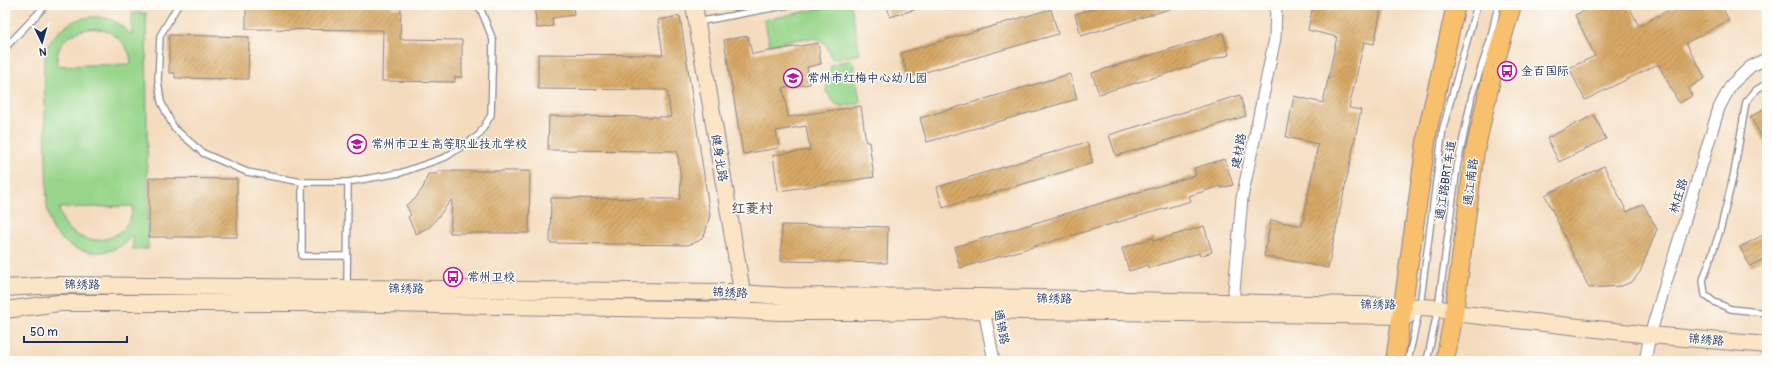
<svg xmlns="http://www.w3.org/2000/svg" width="1772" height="366" font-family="Pangolin,'LXGW WenKai TC',sans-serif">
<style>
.green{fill:#98d58a;stroke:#5a8274;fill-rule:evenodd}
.building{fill:url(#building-hatch)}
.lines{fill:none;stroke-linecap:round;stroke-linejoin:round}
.lane-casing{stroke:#88858e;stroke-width:8}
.street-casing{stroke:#88858e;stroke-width:13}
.secondary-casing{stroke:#88858e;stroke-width:18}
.primary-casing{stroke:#88858e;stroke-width:20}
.lane{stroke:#fff;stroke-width:5.5}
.street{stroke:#fff;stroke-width:11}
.secondary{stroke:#fce5c4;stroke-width:16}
.primary{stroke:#f8bf6c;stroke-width:18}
.labels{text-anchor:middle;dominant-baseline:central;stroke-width:3;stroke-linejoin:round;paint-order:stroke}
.poi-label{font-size:12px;fill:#1b2f5e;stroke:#fdfcf7;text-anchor:start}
.street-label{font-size:12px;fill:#1b2f5e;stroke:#fdfcf7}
.quarter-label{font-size:14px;font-weight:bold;fill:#5d5960;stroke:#fdfcf7}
</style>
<defs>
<pattern id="building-hatch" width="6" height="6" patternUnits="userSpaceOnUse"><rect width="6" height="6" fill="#d7a865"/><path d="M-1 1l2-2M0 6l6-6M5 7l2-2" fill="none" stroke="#ae8956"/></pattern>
</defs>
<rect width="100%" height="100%" fill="#fdfcf7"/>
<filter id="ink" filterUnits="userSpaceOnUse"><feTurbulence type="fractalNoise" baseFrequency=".025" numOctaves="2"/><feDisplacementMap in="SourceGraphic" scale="8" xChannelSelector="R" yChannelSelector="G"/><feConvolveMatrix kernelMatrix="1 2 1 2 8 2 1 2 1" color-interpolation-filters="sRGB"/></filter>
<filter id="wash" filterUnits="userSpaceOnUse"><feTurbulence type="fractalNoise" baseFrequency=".012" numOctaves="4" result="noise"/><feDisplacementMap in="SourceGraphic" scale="16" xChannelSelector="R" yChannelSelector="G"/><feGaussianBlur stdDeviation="0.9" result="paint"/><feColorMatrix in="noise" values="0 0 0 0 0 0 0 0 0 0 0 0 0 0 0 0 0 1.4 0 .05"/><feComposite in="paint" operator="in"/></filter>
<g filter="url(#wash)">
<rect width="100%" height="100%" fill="#f4dbbe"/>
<path class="green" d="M 838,5 L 851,5 L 860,54 L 833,59 C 828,54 829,45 822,41 C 813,34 781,43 770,45 L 764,20 Z
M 132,13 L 146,13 L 148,249 L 133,249 L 133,235 C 129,238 126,243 122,245 C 98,260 65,251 52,227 C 50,221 49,214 47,209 L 44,67 C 45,61 45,54 47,48 C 58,25 84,11 109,19 C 118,22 125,29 132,35 ZM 83,30 C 88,29 94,28 99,29 C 116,32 131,47 131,64 L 57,66 C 56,45 64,37 83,30 ZM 133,206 C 130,249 67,253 59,208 Z
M 851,60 L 853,62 L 860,101 L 858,104 C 837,107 838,109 826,91 L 831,66 L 835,63 Z"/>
<g id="blocks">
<path class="building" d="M 255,5 L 391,5 L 391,8 L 401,8 L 400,39 L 462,40 L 462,77 L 455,77 L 455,82 L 382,81 L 383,30 L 246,29 L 246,6 Z
M 534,5 L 573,5 L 574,15 L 552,18 L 553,26 L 537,28 Z
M 887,5 L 919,5 L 920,8 L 890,17 Z
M 1105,5 L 1173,5 L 1173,8 L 1081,36 L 1075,14 Z
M 1313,5 L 1382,5 L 1374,44 L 1364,42 L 1349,108 L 1361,110 L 1328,268 L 1264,256 L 1271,220 L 1302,226 L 1318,144 L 1286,137 L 1294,96 L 1323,103 L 1337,37 L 1308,30 Z
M 1596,5 L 1628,5 L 1639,26 L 1678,5 L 1721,5 L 1729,20 L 1686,43 L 1705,78 L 1688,88 L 1692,96 L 1679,103 L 1658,64 L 1585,100 L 1569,68 L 1595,56 L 1575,15 Z
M 1051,9 L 1058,34 L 908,77 L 901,53 Z
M 680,16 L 710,215 L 705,234 L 699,241 L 688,245 L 550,243 L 551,198 L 680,199 L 681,179 L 677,151 L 548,150 L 549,116 L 671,117 L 667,90 L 538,89 L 538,54 L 663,55 L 658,20 Z
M 1223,33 L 1229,55 L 1099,94 L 1092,73 Z
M 169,35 L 249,37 L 248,79 L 175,78 L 175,73 L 169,73 Z
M 748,36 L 752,54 L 818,43 L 821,64 L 807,67 L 810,84 L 783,88 L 788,117 L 861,106 L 866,142 L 869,142 L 874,177 L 778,191 L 773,155 L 810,150 L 806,126 L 776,131 L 779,148 L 743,154 L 724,40 Z
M 1070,74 L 1077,99 L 927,142 L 920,118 Z
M 1240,95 L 1246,116 L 1116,156 L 1109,135 Z
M 1767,107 L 1767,145 L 1750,117 Z
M 1594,115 L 1606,139 L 1559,162 L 1547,138 Z
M 1087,142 L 1093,163 L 943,208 L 937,187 Z
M 1225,159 L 1233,185 L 1221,188 L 1220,186 L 1189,196 L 1191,201 L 960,268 L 954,247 L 1196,175 L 1194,168 Z
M 1604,166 L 1627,212 L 1643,204 L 1657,229 L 1640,272 L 1633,281 L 1622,286 L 1589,288 L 1545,195 Z
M 437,171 L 530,171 L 529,233 L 450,233 L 452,199 L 431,226 L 416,234 L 408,217 L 411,215 L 406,205 L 415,199 L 423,188 L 428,174 L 437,174 Z
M 149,178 L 237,179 L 237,237 L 149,237 Z
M 782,225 L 888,227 L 887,263 L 781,261 Z
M 1204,226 L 1212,252 L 1200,256 L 1199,253 L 1149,268 L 1148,265 L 1129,271 L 1122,248 L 1153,238 L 1154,241 Z
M 1767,233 L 1767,257 L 1750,266 L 1740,247 Z"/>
</g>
</g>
<g filter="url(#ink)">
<use href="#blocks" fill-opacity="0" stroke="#88858e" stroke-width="1"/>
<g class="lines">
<g class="lane-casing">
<path id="lane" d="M 178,5 L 160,36 L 158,80 L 161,102 L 174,128 L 203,153 L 247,172 L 302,182
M 697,22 L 789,5
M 5,48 L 46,5
M 1767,83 L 1756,90 L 1746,102 L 1734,173 L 1720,231 L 1703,280 L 1705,295 L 1714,302 L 1731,309 L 1767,313
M 348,182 L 400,173 L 446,157 L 479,135 L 491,115 L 493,40 L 481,10 L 477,5
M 347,288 L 348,182 L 302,182 L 302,256 L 347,256
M 1408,361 L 1420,306 L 1443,128 L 1477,5
M 1427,361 L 1438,308 L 1457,168 L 1472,95 L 1490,41 L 1498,5"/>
</g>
<g class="street-casing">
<path id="street" d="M 1233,302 L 1242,198 L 1275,38 L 1276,5
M 983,305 L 994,361
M 1645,361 L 1650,335 L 1719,108 L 1731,85 L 1750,67 L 1767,58"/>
</g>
<g class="secondary-casing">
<path id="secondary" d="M 694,5 L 744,303
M 5,288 L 56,285 L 728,292 L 783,296 L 982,297 L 1403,306 L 1438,308 L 1454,313 L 1650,335 L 1767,345
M 5,310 L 59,303 L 324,303 L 732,310 L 782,312 L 876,312 L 963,310 L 1407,316"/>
</g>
<g class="primary-casing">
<path id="primary" d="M 1395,361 L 1428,128 L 1456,5
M 1445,361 L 1454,313 L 1475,151 L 1493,70 L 1512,5"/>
</g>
<use href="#lane" class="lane"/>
<use href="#street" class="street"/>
<use href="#secondary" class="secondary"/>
<use href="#primary" class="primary"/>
</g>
</g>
<defs>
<g id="bus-ring" transform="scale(1)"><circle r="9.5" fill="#fdfcf7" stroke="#b5179e" stroke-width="1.5"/><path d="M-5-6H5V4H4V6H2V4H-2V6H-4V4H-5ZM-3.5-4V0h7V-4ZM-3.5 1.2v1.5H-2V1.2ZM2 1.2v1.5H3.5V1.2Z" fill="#b5179e"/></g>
<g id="school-ring" transform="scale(1)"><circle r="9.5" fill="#fdfcf7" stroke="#b5179e" stroke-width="1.5"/><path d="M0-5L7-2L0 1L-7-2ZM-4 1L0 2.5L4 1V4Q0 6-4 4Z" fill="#b5179e"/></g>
</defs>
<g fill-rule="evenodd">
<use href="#bus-ring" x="1507" y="71"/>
<use href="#school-ring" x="793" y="78"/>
<use href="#school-ring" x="357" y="144"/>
<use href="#bus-ring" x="453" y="277"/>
</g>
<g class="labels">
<g class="poi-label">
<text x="1521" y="71">金百国际</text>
<text x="807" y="78">常州市红梅中心幼儿园</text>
<text x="371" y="144">常州市卫生高等职业技术学校</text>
<text x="467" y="277">常州卫校</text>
</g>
<g class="street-label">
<text transform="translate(1239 151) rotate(-79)">建材路</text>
<text transform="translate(719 158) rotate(81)">健身北路</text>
<text transform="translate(1446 180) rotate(-81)">通江路BRT车道</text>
<text transform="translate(1471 182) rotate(-83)">通江南路</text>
<text transform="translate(1679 196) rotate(-73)">林庄路</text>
<text transform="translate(82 285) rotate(1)">锦绣路</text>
<text transform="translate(406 289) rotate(1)">锦绣路</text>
<text transform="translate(730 293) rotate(2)">锦绣路</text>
<text transform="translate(1054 299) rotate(1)">锦绣路</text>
<text transform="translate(1378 305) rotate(1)">锦绣路</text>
<text transform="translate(1001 327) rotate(79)">通锦路</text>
<text transform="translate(1706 340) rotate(5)">锦绣路</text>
</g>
<g class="quarter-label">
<text x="752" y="208">红菱村</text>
</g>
</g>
<rect width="1772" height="366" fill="none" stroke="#fdfcf7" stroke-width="20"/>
<g transform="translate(42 42) rotate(175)" stroke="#fdfcf7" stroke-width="3" paint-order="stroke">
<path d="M0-3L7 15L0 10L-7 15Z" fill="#1b2f5e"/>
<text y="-6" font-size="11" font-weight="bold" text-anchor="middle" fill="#1b2f5e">N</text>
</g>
<path d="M24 336v6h103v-6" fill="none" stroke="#1b2f5e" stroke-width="2"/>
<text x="30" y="336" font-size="12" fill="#1b2f5e" stroke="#fdfcf7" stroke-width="3" paint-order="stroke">50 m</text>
</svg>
